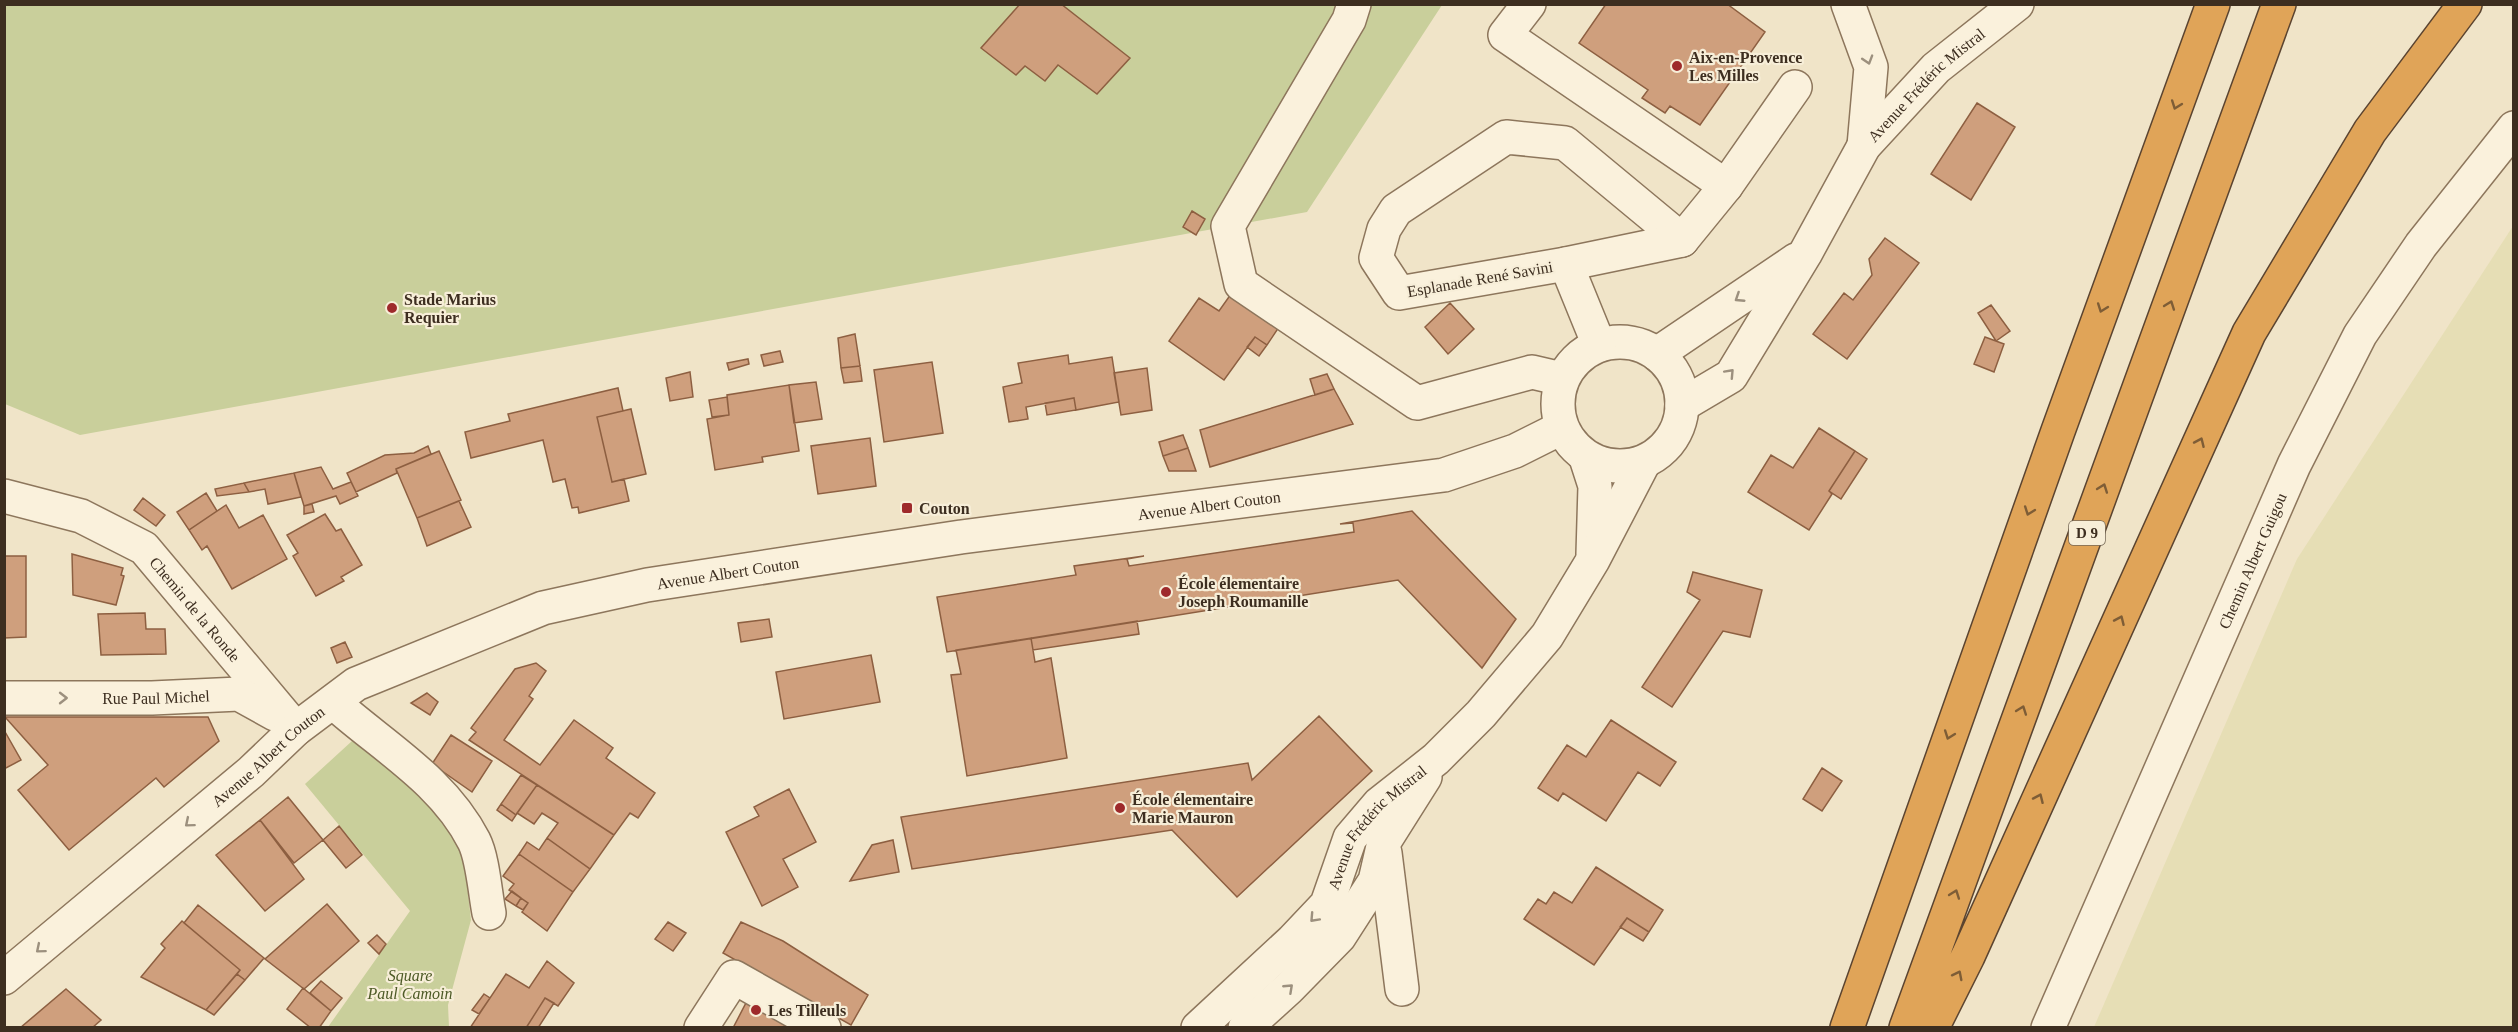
<svg xmlns="http://www.w3.org/2000/svg" width="2518" height="1032" font-family="Georgia,serif">
<style>
.farmland{fill:#e6deb5}
.green{fill:#c9cf9b}
.building{fill:#cf9f7d;stroke:#8d5f41;stroke-width:1.5}
.lines{fill:none;stroke-linecap:round;stroke-linejoin:round}
.minor-casing{stroke:#8d765c;stroke-width:36}
.highway-casing{stroke:#5b4430;stroke-width:36}
.minor{stroke:#faf1dc;stroke-width:33}
.highway{stroke:#e0a458;stroke-width:33}
.oneway{stroke:#9c907e}
.oneway2{stroke:#7e5d36}
.poi-dot{fill:#9e2a2b;stroke:#f7eed8;stroke-width:2}
.labels{text-anchor:middle;dominant-baseline:central;stroke-width:4.5;stroke-linejoin:round;paint-order:stroke}
.shield{fill:#f7eed8;stroke:#756857;stroke-width:1.5}
.shield-label{font-size:15px;font-weight:bold;fill:#3d2e20}
.poi-label{font-size:16px;font-weight:bold;fill:#3d2e20;stroke:#f7eed8;text-anchor:start}
.street-label{font-size:16px;fill:#3d2e20;stroke:#f7eed8}
.park-label{font-size:16px;font-style:italic;fill:#4d5a26;stroke:#f7eed8}
</style>
<rect width="100%" height="100%" fill="#f0e4c8"/>
<path class="farmland" d="M 2513,226 L 2513,1027 L 2094,1027 L 2297,559 Z"/>
<path class="green" d="M 4,5 L 1442,5 L 1307,212 L 80,435 L 5,404 Z
M 352,741 L 427,799 L 463,850 L 471,920 L 448,1005 L 449,1027 L 328,1027 L 410,911 L 305,784 Z"/>
<path class="building" d="M 1020,4 L 1061,4 L 1130,58 L 1097,94 L 1058,65 L 1045,81 L 1025,66 L 1016,75 L 981,48 Z
M 1606,4 L 1727,4 L 1765,32 L 1700,125 L 1670,106 L 1665,113 L 1642,98 L 1648,90 L 1579,43 Z
M 1977,103 L 2015,127 L 1971,200 L 1931,174 Z
M 1192,211 L 1205,219 L 1196,235 L 1183,227 Z
M 1885,238 L 1919,263 L 1847,359 L 1813,334 L 1844,293 L 1853,300 L 1872,275 L 1869,259 Z
M 1231,294 L 1279,327 L 1267,345 L 1255,337 L 1224,380 L 1169,341 L 1199,298 L 1219,311 Z
M 1450,303 L 1474,329 L 1448,354 L 1425,327 Z
M 1991,305 L 2010,331 L 1996,341 L 1978,313 Z
M 855,334 L 860,366 L 841,368 L 838,338 Z
M 1255,337 L 1267,345 L 1259,356 L 1247,347 Z
M 1985,337 L 2004,344 L 1994,372 L 1974,364 Z
M 780,351 L 783,362 L 764,366 L 761,355 Z
M 1068,355 L 1069,364 L 1112,357 L 1119,402 L 1076,410 L 1074,398 L 1026,407 L 1028,419 L 1009,422 L 1003,387 L 1022,383 L 1018,363 Z
M 748,359 L 749,364 L 729,370 L 727,363 Z
M 932,362 L 943,433 L 884,442 L 874,370 Z
M 860,366 L 862,381 L 844,383 L 841,368 Z
M 1147,368 L 1152,410 L 1121,415 L 1114,373 Z
M 690,372 L 693,397 L 670,401 L 666,378 Z
M 1327,374 L 1334,389 L 1315,395 L 1310,379 Z
M 816,382 L 822,419 L 794,423 L 789,385 Z
M 789,385 L 799,451 L 762,457 L 763,462 L 715,470 L 707,419 L 729,415 L 727,395 Z
M 618,388 L 623,411 L 597,417 L 612,482 L 624,479 L 629,501 L 579,513 L 578,507 L 572,508 L 565,479 L 553,482 L 543,440 L 471,458 L 465,432 L 510,421 L 508,414 Z
M 1334,389 L 1353,424 L 1210,467 L 1200,430 Z
M 727,397 L 729,415 L 712,417 L 709,400 Z
M 1074,398 L 1076,410 L 1047,415 L 1045,403 Z
M 631,409 L 646,474 L 612,482 L 597,417 Z
M 1819,428 L 1855,451 L 1829,491 L 1832,494 L 1809,530 L 1748,492 L 1771,455 L 1793,468 Z
M 1183,435 L 1188,448 L 1163,456 L 1159,442 Z
M 870,438 L 876,486 L 818,494 L 811,446 Z
M 428,446 L 431,454 L 396,469 L 397,473 L 356,492 L 347,473 L 385,455 L 414,453 Z
M 1188,448 L 1196,471 L 1169,471 L 1163,456 Z
M 439,451 L 461,500 L 417,518 L 396,469 Z
M 1855,451 L 1867,459 L 1841,499 L 1829,491 Z
M 321,467 L 333,489 L 351,482 L 358,496 L 340,504 L 336,496 L 304,506 L 294,473 Z
M 294,473 L 301,497 L 268,504 L 265,489 L 249,492 L 244,483 Z
M 244,483 L 249,492 L 217,496 L 215,489 Z
M 206,493 L 217,511 L 189,530 L 177,512 Z
M 143,498 L 165,515 L 156,526 L 134,510 Z
M 459,501 L 471,527 L 427,546 L 417,518 Z
M 312,504 L 314,512 L 304,514 L 304,506 Z
M 226,505 L 239,528 L 263,515 L 287,559 L 232,589 L 207,546 L 202,550 L 189,530 Z
M 1412,511 L 1516,619 L 1482,668 L 1398,580 L 947,652 L 937,597 L 1076,575 L 1074,566 L 1144,556 L 1127,559 L 1129,566 L 1354,532 L 1353,523 L 1340,524 Z
M 325,514 L 336,531 L 341,529 L 362,565 L 341,577 L 344,581 L 316,596 L 293,556 L 298,553 L 287,535 Z
M 72,554 L 123,568 L 121,575 L 124,576 L 116,605 L 73,595 Z
M 4,556 L 26,556 L 26,637 L 4,638 Z
M 1693,572 L 1762,590 L 1750,637 L 1723,631 L 1672,707 L 1642,687 L 1700,600 L 1687,592 Z
M 145,613 L 146,629 L 165,629 L 166,654 L 101,655 L 98,614 Z
M 769,619 L 772,637 L 741,642 L 738,623 Z
M 1137,621 L 1139,634 L 1033,650 L 1031,638 Z
M 1031,638 L 1035,662 L 1051,658 L 1067,758 L 967,776 L 951,675 L 961,674 L 956,650 Z
M 345,642 L 352,657 L 337,663 L 331,648 Z
M 871,655 L 880,702 L 784,719 L 776,672 Z
M 536,663 L 546,671 L 529,696 L 533,699 L 504,740 L 540,765 L 574,720 L 613,748 L 606,758 L 655,793 L 638,818 L 630,813 L 614,835 L 469,740 L 476,732 L 471,728 L 515,669 Z
M 427,693 L 438,702 L 430,715 L 411,703 Z
M 1319,716 L 1372,771 L 1237,897 L 1172,830 L 912,869 L 901,817 L 1248,763 L 1252,780 Z
M 5,717 L 208,717 L 219,741 L 164,787 L 156,778 L 69,850 L 18,790 L 48,765 Z
M 1611,720 L 1676,762 L 1660,786 L 1638,772 L 1606,821 L 1563,793 L 1558,801 L 1538,788 L 1567,745 L 1586,757 Z
M 4,730 L 21,760 L 4,769 Z
M 451,735 L 492,761 L 472,792 L 432,764 Z
M 1822,768 L 1842,781 L 1822,811 L 1803,799 Z
M 521,775 L 537,785 L 516,815 L 501,804 Z
M 537,785 L 614,835 L 590,869 L 547,838 L 558,823 L 542,813 L 534,824 L 517,813 Z
M 789,789 L 816,842 L 783,859 L 798,887 L 762,906 L 726,832 L 759,816 L 754,807 Z
M 288,797 L 323,840 L 294,863 L 260,820 Z
M 501,804 L 516,815 L 512,821 L 497,810 Z
M 260,820 L 304,879 L 265,911 L 216,855 Z
M 339,826 L 362,855 L 346,868 L 323,840 Z
M 547,838 L 590,869 L 573,892 L 519,854 L 527,842 L 539,850 Z
M 893,840 L 899,872 L 850,881 L 872,845 Z
M 519,854 L 573,892 L 547,931 L 522,912 L 528,903 L 509,890 L 514,884 L 503,876 Z
M 1596,867 L 1663,910 L 1649,932 L 1627,918 L 1594,965 L 1524,919 L 1538,899 L 1546,904 L 1554,892 L 1572,903 Z
M 512,891 L 521,898 L 516,906 L 505,899 Z
M 521,898 L 528,903 L 523,910 L 516,906 Z
M 327,904 L 359,941 L 304,989 L 265,959 Z
M 198,905 L 264,958 L 245,980 L 237,974 L 240,970 L 184,923 Z
M 1627,918 L 1649,932 L 1643,941 L 1620,927 Z
M 182,921 L 240,970 L 206,1010 L 141,977 L 165,948 L 161,944 Z
M 668,922 L 686,933 L 673,951 L 655,939 Z
M 741,922 L 783,941 L 868,995 L 851,1025 L 723,953 Z
M 377,935 L 386,944 L 379,954 L 368,943 Z
M 547,961 L 574,983 L 558,1006 L 545,998 L 526,1028 L 470,1028 L 506,974 L 529,988 Z
M 237,974 L 245,980 L 214,1015 L 206,1010 Z
M 321,981 L 342,998 L 331,1011 L 310,993 Z
M 303,988 L 331,1011 L 319,1028 L 311,1028 L 287,1009 Z
M 66,989 L 101,1020 L 92,1028 L 20,1028 Z
M 484,994 L 490,998 L 479,1014 L 472,1010 Z
M 545,998 L 554,1003 L 538,1028 L 526,1028 Z
M 748,999 L 790,1021 L 787,1028 L 733,1028 Z"/>
<g class="lines">
<g class="minor-casing">
<g id="minor">
<path d="M 1354,4 L 1349,20 L 1228,226 L 1241,284 L 1417,403 L 1532,372 L 1562,379"/>
<path d="M 1529,4 L 1505,35 L 1726,186"/>
<path d="M 1848,4 L 1871,67 L 1864,146"/>
<path d="M 1566,264 L 1399,293 L 1376,258 L 1384,229 L 1396,210 L 1506,137 L 1565,143 L 1682,240"/>
<circle cx="1620" cy="404" r="62"/>
<path d="M 1599,345 L 1566,264 L 1682,240 L 1726,186 L 1795,87"/>
<path d="M 1657,354 L 1796,260"/>
<path id="s1" d="M 1682,405 L 1731,376 L 1805,254 L 1864,146 L 1936,68 L 2017,4"/>
<path d="M 1586,458 L 1595,486 L 1593,554"/>
<path id="s2" d="M 4,496 L 81,516 L 144,548 L 296,729"/>
<path id="s3" d="M 4,698 L 152,698 L 239,694 L 275,714"/>
<path d="M 333,702 C 382,746 443,780 474,841 C 483,859 485,893 489,913"/>
<path d="M 1385,853 L 1402,989"/>
<path id="s4" d="M 4,978 L 251,772 L 296,729 L 356,684 L 543,608 L 647,585 L 961,537 L 1444,475 L 1515,451 L 1561,428"/>
<path d="M 701,1028 L 734,977 L 824,1028"/>
<path id="s5" d="M 1198,1028 L 1292,941 L 1327,904 L 1350,838 L 1379,804 L 1436,759 L 1481,714 L 1547,636 L 1593,560 L 1644,462"/>
<path d="M 1245,1028 L 1289,988 L 1339,937 L 1375,881 L 1384,842 L 1425,777"/>
<path id="s6" d="M 2048,1028 L 2294,465 L 2360,335 L 2421,245 L 2514,128"/>
</g>
</g>
<g class="highway-casing">
<path id="highway" d="M 1847,1028 L 2058,431 L 2213,4
M 1906,1028 L 2279,4
M 1932,1028 L 1968,956 L 2249,333 L 2370,131 L 2465,4"/>
</g>
<use href="#minor" class="minor"/>
<use href="#highway" class="highway"/>
</g>
<defs><path id="oneway-chevron" d="M-2-3.5L2.5 0L-2 3.5" fill="none" stroke-width="1.6" stroke-linecap="round" stroke-linejoin="round" transform="scale(1.5)"/></defs>
<g class="oneway">
<use href="#oneway-chevron" transform="translate(1868 60) rotate(73)"/>
<use href="#oneway-chevron" transform="translate(1739 298) rotate(147)"/>
<use href="#oneway-chevron" transform="translate(1730 373) rotate(-47)"/>
<use href="#oneway-chevron" transform="translate(63 698)"/>
<use href="#oneway-chevron" transform="translate(189 823) rotate(140)"/>
<use href="#oneway-chevron" transform="translate(1314 918) rotate(133)"/>
<use href="#oneway-chevron" transform="translate(40 949) rotate(140)"/>
<use href="#oneway-chevron" transform="translate(1289 988) rotate(-43)"/>
</g>
<g class="oneway2">
<use href="#oneway-chevron" transform="translate(2176 105) rotate(110)"/>
<use href="#oneway-chevron" transform="translate(2170 305) rotate(-70)"/>
<use href="#oneway-chevron" transform="translate(2102 308) rotate(110)"/>
<use href="#oneway-chevron" transform="translate(2200 442) rotate(-66)"/>
<use href="#oneway-chevron" transform="translate(2103 488) rotate(-70)"/>
<use href="#oneway-chevron" transform="translate(2029 511) rotate(110)"/>
<use href="#oneway-chevron" transform="translate(2120 620) rotate(-66)"/>
<use href="#oneway-chevron" transform="translate(2022 710) rotate(-70)"/>
<use href="#oneway-chevron" transform="translate(1949 735) rotate(110)"/>
<use href="#oneway-chevron" transform="translate(2039 798) rotate(-66)"/>
<use href="#oneway-chevron" transform="translate(1955 894) rotate(-70)"/>
<use href="#oneway-chevron" transform="translate(1958 975) rotate(-63)"/>
</g>
<g class="poi-dot">
<circle cx="1677" cy="66" r="6"/>
<circle cx="392" cy="308" r="6"/>
<rect x="901" y="502" width="12" height="12" rx="3"/>
<circle cx="1166" cy="592" r="6"/>
<circle cx="1120" cy="808" r="6"/>
<circle cx="756" cy="1010" r="6"/>
</g>
<g class="labels">
<rect class="shield" x="2069" y="521" width="36" height="24" rx="4.5"/>
<g class="shield-label">
<text x="2087" y="533">D 9</text>
</g>
<g class="poi-label">
<text x="1689" y="57">Aix-en-Provence<tspan x="1689" dy="18">Les Milles</tspan></text>
<text x="404" y="299">Stade Marius<tspan x="404" dy="18">Requier</tspan></text>
<text x="919" y="508">Couton</text>
<text x="1178" y="583">École élementaire<tspan x="1178" dy="18">Joseph Roumanille</tspan></text>
<text x="1132" y="799">École élementaire<tspan x="1132" dy="18">Marie Mauron</tspan></text>
<text x="768" y="1010">Les Tilleuls</text>
</g>
<g class="street-label">
<text stroke="none"><textPath href="#s1" startOffset="410">Avenue Frédéric Mistral</textPath></text>
<text transform="translate(1480 279) rotate(-10)">Esplanade René Savini</text>
<text stroke="none"><textPath href="#s4" startOffset="1335">Avenue Albert Couton</textPath></text>
<text stroke="none"><textPath href="#s6" startOffset="510">Chemin Albert Guigou</textPath></text>
<text stroke="none"><textPath href="#s4" startOffset="849">Avenue Albert Couton</textPath></text>
<text stroke="none"><textPath href="#s2" startOffset="230">Chemin de la Ronde</textPath></text>
<text stroke="none"><textPath href="#s3" startOffset="152">Rue Paul Michel</textPath></text>
<text stroke="none"><textPath href="#s4" startOffset="345">Avenue Albert Couton</textPath></text>
<text stroke="none"><textPath href="#s5" startOffset="273">Avenue Frédéric Mistral</textPath></text>
</g>
<g class="park-label">
<text x="410" y="975">Square<tspan x="410" dy="18">Paul Camoin</tspan></text>
</g>
</g>
<rect width="2518" height="1032" fill="none" stroke="#3d2e20" stroke-width="12"/>
</svg>
